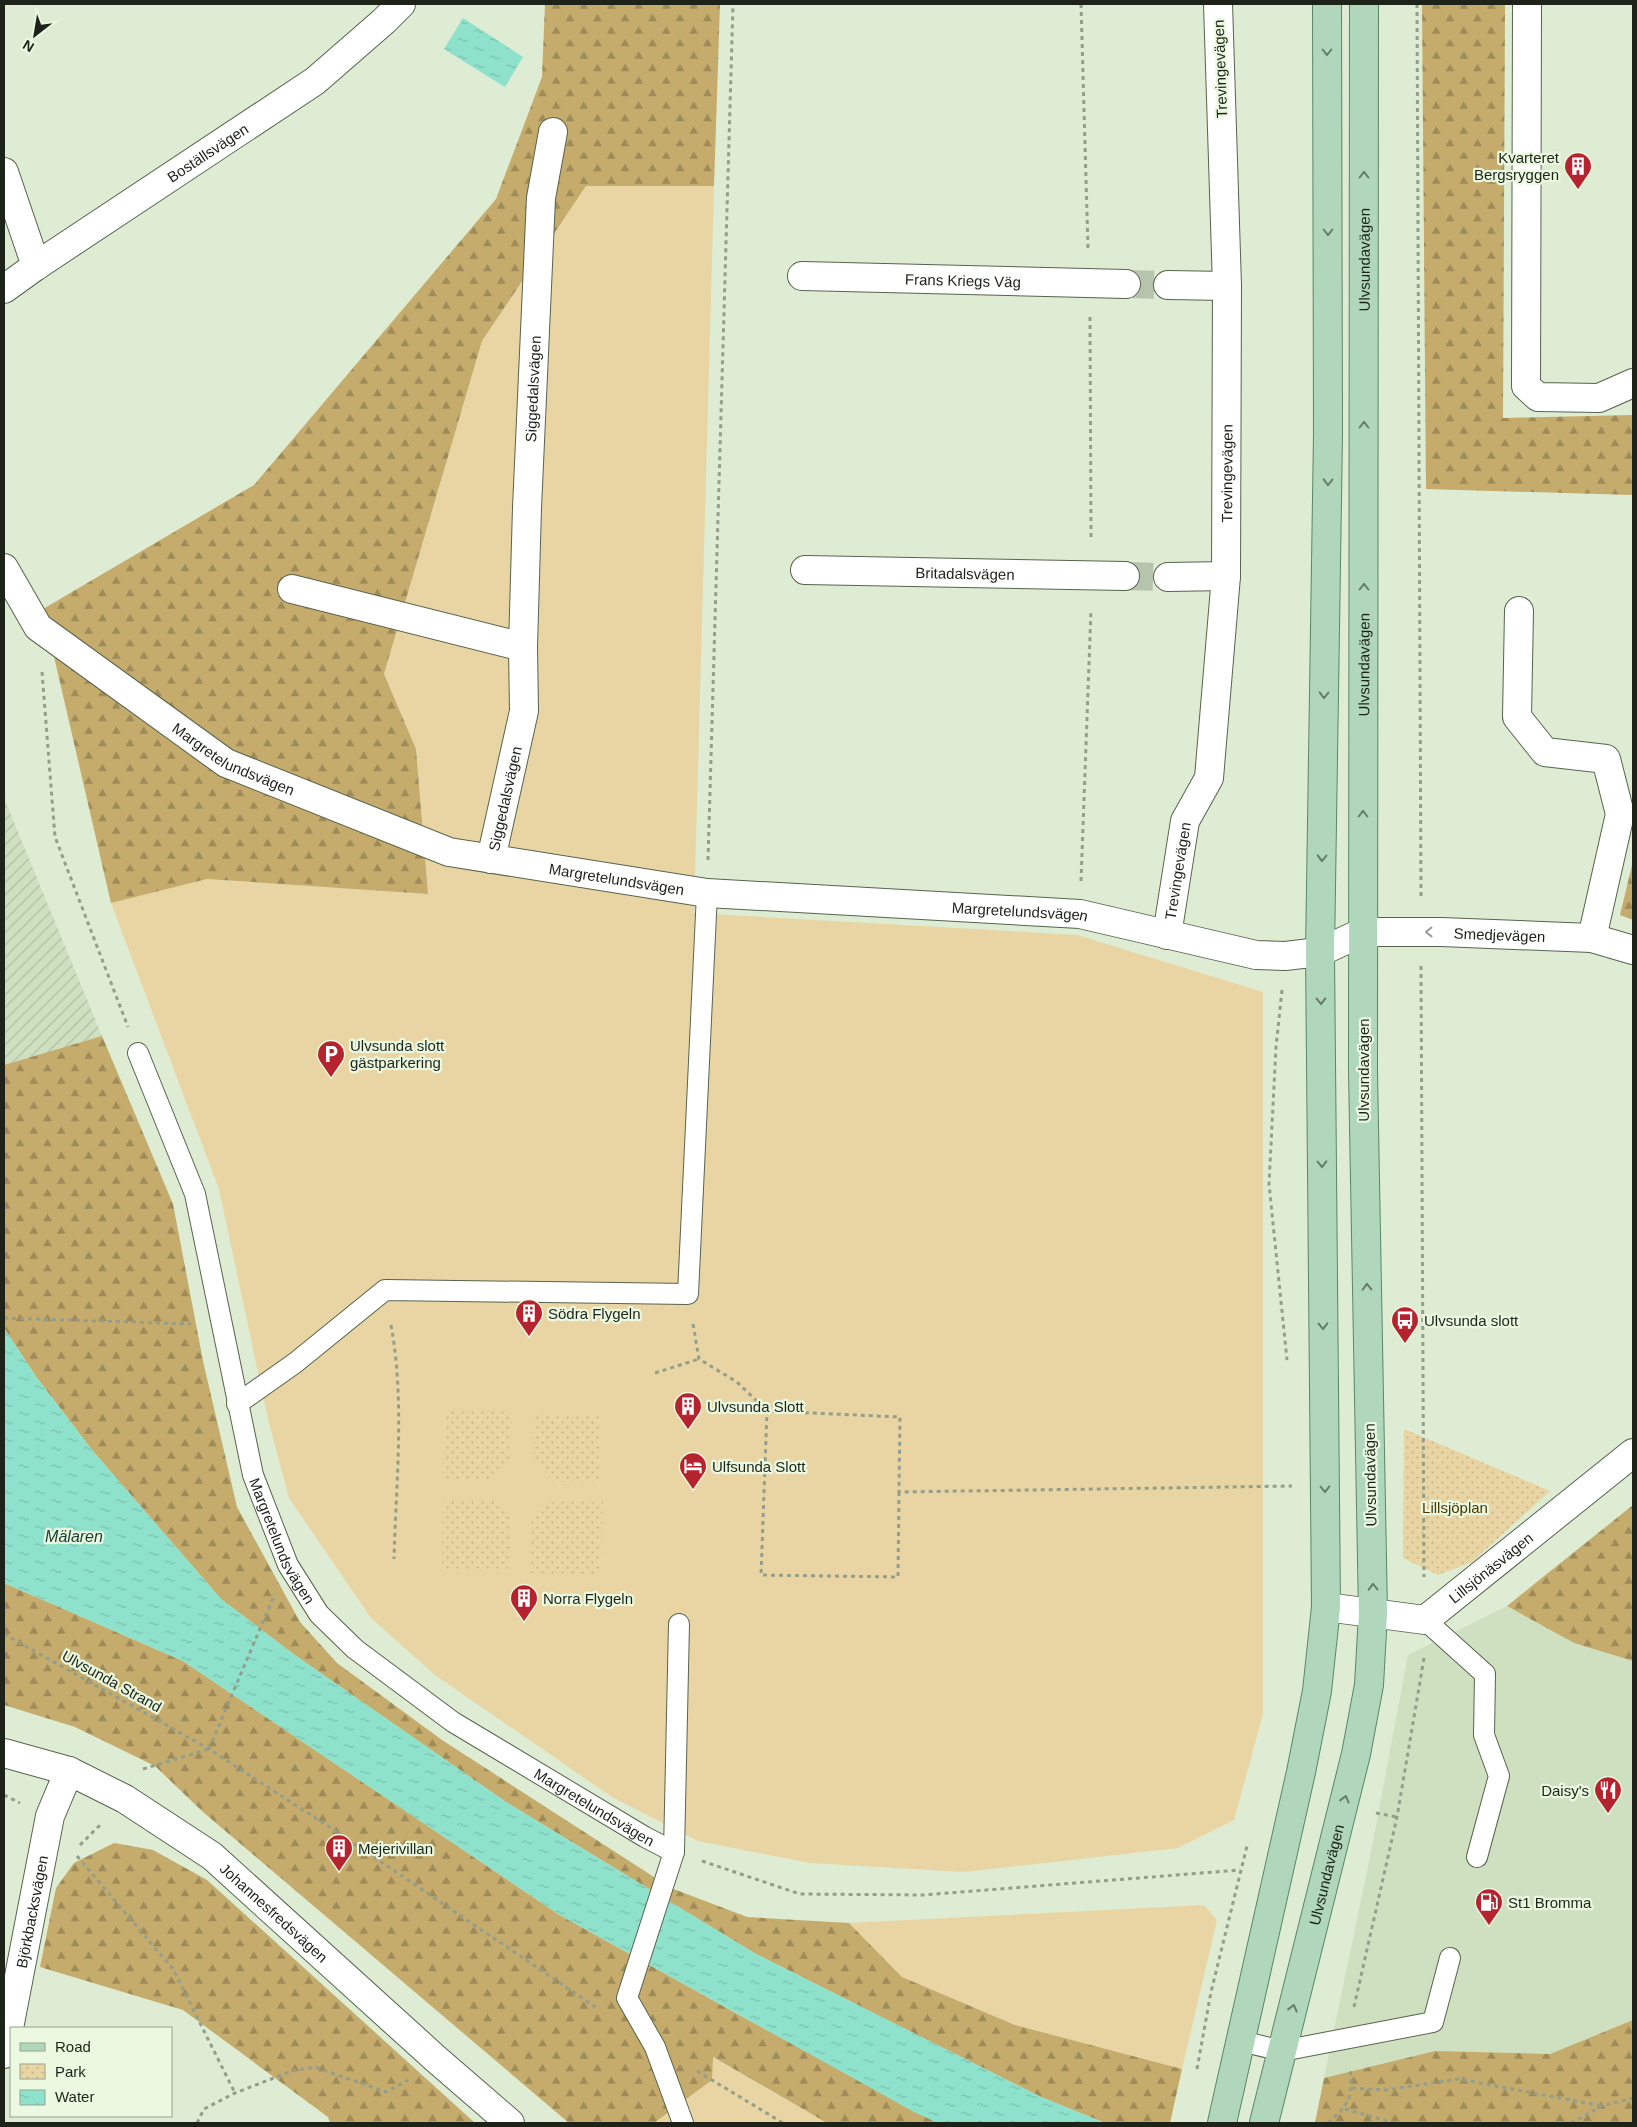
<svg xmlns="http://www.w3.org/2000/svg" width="1637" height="2127" font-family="Helvetica,sans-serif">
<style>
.built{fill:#cee0c0}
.industrial{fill:url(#industrial-furrows)}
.grass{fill:#e9d5a3}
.forest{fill:url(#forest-firs)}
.park{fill:url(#park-dots)}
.water{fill:url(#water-ripples)}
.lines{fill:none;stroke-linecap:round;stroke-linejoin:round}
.street-tunnel{stroke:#b7c4ad;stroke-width:28;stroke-dasharray:28 14;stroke-linecap:butt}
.lane-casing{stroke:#57644e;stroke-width:22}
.street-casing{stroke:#57644e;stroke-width:30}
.primary-casing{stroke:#5b8667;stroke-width:30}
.path{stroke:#949f8b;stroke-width:3;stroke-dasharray:4 4;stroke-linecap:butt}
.lane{stroke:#fff;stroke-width:20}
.street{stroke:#fff;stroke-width:28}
.primary{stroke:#b0d7bc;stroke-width:28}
.oneway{stroke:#677d6b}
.oneway2{stroke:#9a9c98}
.labels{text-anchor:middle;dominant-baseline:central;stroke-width:4.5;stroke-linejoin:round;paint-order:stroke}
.street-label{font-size:15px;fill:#1e231a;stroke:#eaf9df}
.poi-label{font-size:15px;fill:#1e231a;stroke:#eaf9df;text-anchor:start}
.park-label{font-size:15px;fill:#493701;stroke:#eaf9df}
.water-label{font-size:16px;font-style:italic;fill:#1a4037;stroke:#eaf9df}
</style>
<defs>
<pattern id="industrial-furrows" width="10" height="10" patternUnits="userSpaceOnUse" patternTransform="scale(1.25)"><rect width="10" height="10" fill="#cee0c0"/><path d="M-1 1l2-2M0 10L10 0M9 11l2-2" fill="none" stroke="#b0c0a4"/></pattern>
<pattern id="forest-firs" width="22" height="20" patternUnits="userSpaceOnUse" patternTransform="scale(1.25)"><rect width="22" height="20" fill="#c5ab6c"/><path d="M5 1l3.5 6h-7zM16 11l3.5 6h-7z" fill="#9f8b58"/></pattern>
<pattern id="park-dots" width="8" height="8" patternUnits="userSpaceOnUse" patternTransform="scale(1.25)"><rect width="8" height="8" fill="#e9d5a3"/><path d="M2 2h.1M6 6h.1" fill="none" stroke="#c7b78c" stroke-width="1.8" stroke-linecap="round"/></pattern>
<pattern id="water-ripples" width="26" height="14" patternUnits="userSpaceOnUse" patternTransform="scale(1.25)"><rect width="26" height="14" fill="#8ee1cb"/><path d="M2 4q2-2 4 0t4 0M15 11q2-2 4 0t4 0" fill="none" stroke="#7ac1ae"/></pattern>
</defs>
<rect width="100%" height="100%" fill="#ddecd2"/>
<path class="built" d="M 1507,1606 L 1574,1643 L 1633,1661 L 1633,2020 L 1550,2054 L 1435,2051 L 1324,2078 L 1372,1847 L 1408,1655 Z"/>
<path class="industrial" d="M 4,785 L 6,803 L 102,1036 L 4,1065 Z"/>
<path class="grass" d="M 586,186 L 714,186 L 694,913 L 1077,935 L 1263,992 L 1263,1714 L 1234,1820 L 1178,1848 L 964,1872 L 810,1863 L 698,1841 L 612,1797 L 435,1675 L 371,1618 L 289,1498 L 268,1419 L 219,1189 L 111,903 L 206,879 L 428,894 L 416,749 L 384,674 L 482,341 Z
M 1204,1905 L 1217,1920 L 1182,2069 L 1015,2025 L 902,1977 L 849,1923 Z
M 712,2057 L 827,2123 L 654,2123 L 712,2080 Z"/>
<path class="forest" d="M 545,4 L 720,4 L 714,186 L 586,186 L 482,341 L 384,674 L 416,749 L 428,894 L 207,879 L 111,903 L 43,609 L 254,485 L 496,199 L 542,77 Z
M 1422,4 L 1505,4 L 1503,418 L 1633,415 L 1633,495 L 1426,489 Z
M 1633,861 L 1633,920 L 1620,915 Z
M 102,1036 L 173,1204 L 203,1361 L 237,1507 L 300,1622 L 337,1663 L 442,1740 L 671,1888 L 747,1917 L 849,1923 L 902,1977 L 1015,2025 L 1182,2069 L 1170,2123 L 1105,2123 L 1041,2097 L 756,1954 L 506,1802 L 292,1653 L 221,1599 L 92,1450 L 37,1378 L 4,1328 L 4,1065 Z
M 1633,1505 L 1633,1661 L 1574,1643 L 1507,1606 Z
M 4,1583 L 183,1661 L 558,1914 L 741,2016 L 938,2123 L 827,2123 L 713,2057 L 712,2080 L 654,2123 L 569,2123 L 203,1812 L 155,1766 L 75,1727 L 4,1705 Z
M 114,1843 L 153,1850 L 207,1880 L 475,2123 L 330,2123 L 328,2117 L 183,2010 L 40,1967 L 56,1888 L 74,1863 Z
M 1633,2020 L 1633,2123 L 1315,2123 L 1324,2078 L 1435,2051 L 1550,2054 Z"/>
<path class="park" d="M 444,1411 L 512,1412 L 511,1461 L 492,1482 L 443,1479 Z
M 533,1413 L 600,1415 L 601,1482 L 551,1482 L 545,1472 L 533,1463 Z
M 1404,1429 L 1550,1491 L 1472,1562 L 1438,1575 L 1403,1558 Z
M 443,1500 L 496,1501 L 511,1518 L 508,1571 L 442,1571 Z
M 549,1502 L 603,1502 L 601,1574 L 531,1573 L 532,1521 Z"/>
<path class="water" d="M 463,18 L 523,57 L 505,87 L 444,49 Z
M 4,1328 L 37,1378 L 92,1450 L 221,1599 L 292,1653 L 506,1802 L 756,1954 L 1041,2097 L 1105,2123 L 938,2123 L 914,2112 L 558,1914 L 183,1661 L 4,1583 Z"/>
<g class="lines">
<path class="street-tunnel" d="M 1126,284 L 1168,285
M 1125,576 L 1168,577"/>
<g class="lane-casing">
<g id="lane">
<path id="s1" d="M 138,1053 L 195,1194 L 253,1475 L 288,1565 L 319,1614 L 355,1649 L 453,1722 L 645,1837 L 674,1852"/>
<path d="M 237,1404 L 295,1363 L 385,1290 L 688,1294 L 707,893"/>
<path d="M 1425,1620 L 1485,1674 L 1484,1735 L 1499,1776 L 1477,1857"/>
<path d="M 679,1624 L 674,1852 L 627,1998 L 655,2047 L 683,2123"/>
<path d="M 1241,2041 L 1282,2051 L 1433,2022 L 1450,1958"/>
</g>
</g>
<g class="street-casing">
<g id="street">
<path d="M 1527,4 L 1526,386 L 1538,397 L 1599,398 L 1633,383"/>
<path d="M 4,172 L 36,266"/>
<path id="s2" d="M 802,276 L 1126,284"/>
<path d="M 1168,285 L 1227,286"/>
<path id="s3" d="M 4,289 L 36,266 L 315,81 L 384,21 L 401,4"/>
<path id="s4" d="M 4,568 L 38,627 L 226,763 L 449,852 L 707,893 L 1080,914 L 1256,955 L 1285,956 L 1320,952 L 1363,932 L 1441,932 L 1592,938 L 1633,950"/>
<path id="s5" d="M 805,570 L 1125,576"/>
<path d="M 1168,577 L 1226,576"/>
<path d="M 292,589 L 523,647"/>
<path d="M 1519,611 L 1517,717 L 1545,752 L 1606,759 L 1620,814 L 1592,938"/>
<path id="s6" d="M 491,859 L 524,711 L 523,647 L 527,508 L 541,198 L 553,132"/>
<path id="s7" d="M 1167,935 L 1185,821 L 1209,778 L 1226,576 L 1227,286 L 1218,4"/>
<path id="s8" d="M 1326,1607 L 1425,1620 L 1633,1453"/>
<path id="s9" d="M 4,1753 L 69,1771 L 125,1799 L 212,1856 L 436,2059 L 510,2123"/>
<path id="s10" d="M 4,2054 L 50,1816 L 69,1771"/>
</g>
</g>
<g class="primary-casing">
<g id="primary">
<path d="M 1222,2123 L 1301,1772 L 1317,1691 L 1326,1607 L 1320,952 L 1328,434 L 1327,4"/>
<path id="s11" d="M 1264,2123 L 1356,1754 L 1369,1685 L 1373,1614 L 1363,1071 L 1364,4"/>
</g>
</g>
<path class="path" d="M 1081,4 L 1088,249
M 1417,4 L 1421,900
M 1090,317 L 1091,541
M 42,672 L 55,837 L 128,1027
M 708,860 L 733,4
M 1081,881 L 1091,610
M 1421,966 L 1424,1577
M 1282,990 L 1276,1047 L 1269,1184 L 1287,1360
M 4,1318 L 191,1324
M 693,1324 L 699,1359 L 737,1382 L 767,1411
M 391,1325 C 405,1401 396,1483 394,1559
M 655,1373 L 699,1359
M 899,1492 L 898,1577 L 761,1575 L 767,1411 L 900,1417 L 899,1492 L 1292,1486
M 4,1634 L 209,1749 L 334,1830 L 597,2008
M 209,1749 L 273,1598
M 143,1769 L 209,1749
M 4,1795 L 20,1803
M 1376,1813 L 1397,1817
M 80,1845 L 100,1825
M 77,1856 L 173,1969 L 235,2093
M 702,1861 L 800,1894 L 923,1895 L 1240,1870
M 1354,2007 L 1397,1817 L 1424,1658
M 1197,2069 L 1211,1992 L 1247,1846
M 697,2071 L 783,2123
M 1352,2088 L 1385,2090 L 1459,2079 L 1602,2106
M 1345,2109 L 1394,2123
M 197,2123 L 204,2109 L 235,2093 L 292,2071 L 315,2067 L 386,2092 L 408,2080
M 1328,2123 C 1350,2104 1353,2096 1350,2068
M 1571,2123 L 1602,2106 L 1633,2098"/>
<use href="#lane" class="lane"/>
<use href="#street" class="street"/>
<use href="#primary" class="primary"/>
</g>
<defs><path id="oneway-chevron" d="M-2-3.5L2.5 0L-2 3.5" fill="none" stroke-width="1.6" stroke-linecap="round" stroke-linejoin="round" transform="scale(1.25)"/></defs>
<g class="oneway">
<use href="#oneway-chevron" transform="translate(1327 52) rotate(90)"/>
<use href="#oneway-chevron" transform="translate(1364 175) rotate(-90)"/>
<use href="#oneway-chevron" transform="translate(1328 232) rotate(90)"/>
<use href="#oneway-chevron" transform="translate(1364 425) rotate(-90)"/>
<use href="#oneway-chevron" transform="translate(1328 482) rotate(91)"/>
<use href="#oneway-chevron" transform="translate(1364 587) rotate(-90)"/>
<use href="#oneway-chevron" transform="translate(1324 695) rotate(91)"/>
<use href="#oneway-chevron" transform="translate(1363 814) rotate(-90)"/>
<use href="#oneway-chevron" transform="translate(1322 858) rotate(91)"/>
<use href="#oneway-chevron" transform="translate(1321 1001) rotate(89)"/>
<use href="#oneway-chevron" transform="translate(1322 1164) rotate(89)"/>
<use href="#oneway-chevron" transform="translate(1367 1287) rotate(-91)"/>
<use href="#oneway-chevron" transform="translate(1323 1326) rotate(89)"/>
<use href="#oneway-chevron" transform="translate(1325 1489) rotate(89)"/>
<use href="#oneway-chevron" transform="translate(1373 1587) rotate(-91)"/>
<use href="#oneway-chevron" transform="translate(1345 1799) rotate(-76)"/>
<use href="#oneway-chevron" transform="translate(1293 2008) rotate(-76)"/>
</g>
<use class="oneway2" href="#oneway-chevron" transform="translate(1429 932) rotate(179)"/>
<defs>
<g id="building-pin" transform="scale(1.4375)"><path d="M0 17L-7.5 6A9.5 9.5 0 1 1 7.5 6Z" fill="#b5232e" stroke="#eaf9df"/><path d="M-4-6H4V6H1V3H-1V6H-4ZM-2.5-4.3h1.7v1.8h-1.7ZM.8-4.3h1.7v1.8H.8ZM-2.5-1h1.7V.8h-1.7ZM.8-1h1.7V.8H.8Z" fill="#fff"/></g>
<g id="parking-pin" transform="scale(1.4375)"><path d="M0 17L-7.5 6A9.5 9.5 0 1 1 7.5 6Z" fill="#b5232e" stroke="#eaf9df"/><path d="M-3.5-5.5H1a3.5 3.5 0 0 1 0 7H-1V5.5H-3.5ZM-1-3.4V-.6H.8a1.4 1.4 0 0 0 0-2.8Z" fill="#fff"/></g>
<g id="bus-pin" transform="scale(1.4375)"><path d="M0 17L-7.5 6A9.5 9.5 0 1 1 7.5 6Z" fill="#b5232e" stroke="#eaf9df"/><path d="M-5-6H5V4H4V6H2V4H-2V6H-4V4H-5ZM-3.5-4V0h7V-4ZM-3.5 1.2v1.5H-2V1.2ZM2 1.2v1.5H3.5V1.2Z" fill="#fff"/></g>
<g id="hotel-pin" transform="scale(1.4375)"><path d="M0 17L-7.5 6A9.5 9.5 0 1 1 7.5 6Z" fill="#b5232e" stroke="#eaf9df"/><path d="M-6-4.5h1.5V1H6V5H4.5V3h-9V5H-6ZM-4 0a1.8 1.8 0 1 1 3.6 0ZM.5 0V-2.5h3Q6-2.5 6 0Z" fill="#fff"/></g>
<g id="restaurant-pin" transform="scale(1.4375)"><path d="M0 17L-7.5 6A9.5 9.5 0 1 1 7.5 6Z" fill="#b5232e" stroke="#eaf9df"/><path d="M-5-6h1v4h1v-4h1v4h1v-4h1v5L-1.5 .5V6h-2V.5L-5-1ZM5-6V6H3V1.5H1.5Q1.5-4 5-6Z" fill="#fff"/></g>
<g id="fuel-pin" transform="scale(1.4375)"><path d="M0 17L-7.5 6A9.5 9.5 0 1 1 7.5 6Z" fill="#b5232e" stroke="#eaf9df"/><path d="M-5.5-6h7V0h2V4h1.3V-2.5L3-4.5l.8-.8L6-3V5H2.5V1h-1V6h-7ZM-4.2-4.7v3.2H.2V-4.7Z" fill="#fff"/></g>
</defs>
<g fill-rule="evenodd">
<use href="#building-pin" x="1578" y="166"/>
<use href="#parking-pin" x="331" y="1054"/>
<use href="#building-pin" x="529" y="1313"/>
<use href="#bus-pin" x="1405" y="1320"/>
<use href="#building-pin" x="688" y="1406"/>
<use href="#hotel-pin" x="693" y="1466"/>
<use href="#building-pin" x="524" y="1598"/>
<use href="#restaurant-pin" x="1608" y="1790"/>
<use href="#building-pin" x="339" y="1848"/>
<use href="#fuel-pin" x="1489" y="1902"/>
</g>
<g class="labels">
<g class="street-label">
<text transform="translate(1220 69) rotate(-92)">Trevingevägen</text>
<text stroke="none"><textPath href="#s3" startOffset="245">Boställsvägen</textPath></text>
<text stroke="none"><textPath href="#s11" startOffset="1876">Ulvsundavägen</textPath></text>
<text stroke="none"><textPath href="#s2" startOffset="161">Frans Kriegs Väg</textPath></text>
<text stroke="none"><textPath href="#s6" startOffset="474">Siggedalsvägen</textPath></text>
<text stroke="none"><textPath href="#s7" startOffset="470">Trevingevägen</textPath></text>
<text stroke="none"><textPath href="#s5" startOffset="160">Britadalsvägen</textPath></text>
<text stroke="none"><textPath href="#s11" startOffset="1471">Ulvsundavägen</textPath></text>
<text stroke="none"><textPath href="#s4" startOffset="305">Margretelundsvägen</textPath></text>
<text stroke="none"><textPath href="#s6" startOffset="62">Siggedalsvägen</textPath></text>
<text stroke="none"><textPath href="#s7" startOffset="65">Trevingevägen</textPath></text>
<text stroke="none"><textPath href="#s4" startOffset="710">Margretelundsvägen</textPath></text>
<text stroke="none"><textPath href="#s4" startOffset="1115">Margretelundsvägen</textPath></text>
<text stroke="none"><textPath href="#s4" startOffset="1604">Smedjevägen</textPath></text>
<text transform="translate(1363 1070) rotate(-90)">Ulvsundavägen</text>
<text transform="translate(1370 1475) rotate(-91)">Ulvsundavägen</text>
<text stroke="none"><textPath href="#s1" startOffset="511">Margretelundsvägen</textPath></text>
<text stroke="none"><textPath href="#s8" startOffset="184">Lillsjönäsvägen</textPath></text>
<text transform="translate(112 1681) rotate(29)">Ulvsunda Strand</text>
<text stroke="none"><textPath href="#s1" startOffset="931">Margretelundsvägen</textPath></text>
<text stroke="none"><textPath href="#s11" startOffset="256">Ulvsundavägen</textPath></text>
<text stroke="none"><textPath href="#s10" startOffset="145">Björkbacksvägen</textPath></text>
<text stroke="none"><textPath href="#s9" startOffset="318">Johannesfredsvägen</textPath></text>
</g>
<g class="poi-label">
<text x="1559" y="157" text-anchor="end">Kvarteret<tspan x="1559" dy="17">Bergsryggen</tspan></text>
<text x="350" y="1045">Ulvsunda slott<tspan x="350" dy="17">gästparkering</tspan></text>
<text x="548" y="1313">Södra Flygeln</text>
<text x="1424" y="1320">Ulvsunda slott</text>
<text x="707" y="1406">Ulvsunda Slott</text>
<text x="712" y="1466">Ulfsunda Slott</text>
<text x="543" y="1598">Norra Flygeln</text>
<text x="1589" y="1790" text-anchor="end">Daisy's</text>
<text x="358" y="1848">Mejerivillan</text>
<text x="1508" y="1902">St1 Bromma</text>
</g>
<g class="park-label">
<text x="1455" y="1507">Lillsjöplan</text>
</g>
<g class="water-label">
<text x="74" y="1536">Mälaren</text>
</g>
</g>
<rect width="1637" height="2127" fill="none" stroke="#1e231a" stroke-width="10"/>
<rect x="10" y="2027" width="162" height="90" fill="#eaf9df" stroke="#98a390"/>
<rect x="20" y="2043" width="25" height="8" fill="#b0d7bc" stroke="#98a390"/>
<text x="55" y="2052" font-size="15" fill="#1e231a">Road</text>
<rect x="20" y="2064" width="25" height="15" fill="url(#park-dots)" stroke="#98a390"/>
<text x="55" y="2077" font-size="15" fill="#1e231a">Park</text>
<rect x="20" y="2090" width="25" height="15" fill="url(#water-ripples)" stroke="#98a390"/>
<text x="55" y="2102" font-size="15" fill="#1e231a">Water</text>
<g transform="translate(35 35) rotate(211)" stroke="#eaf9df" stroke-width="4" paint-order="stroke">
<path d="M0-4L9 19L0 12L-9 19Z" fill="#1e231a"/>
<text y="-8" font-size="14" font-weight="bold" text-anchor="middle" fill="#1e231a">N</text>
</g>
</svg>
